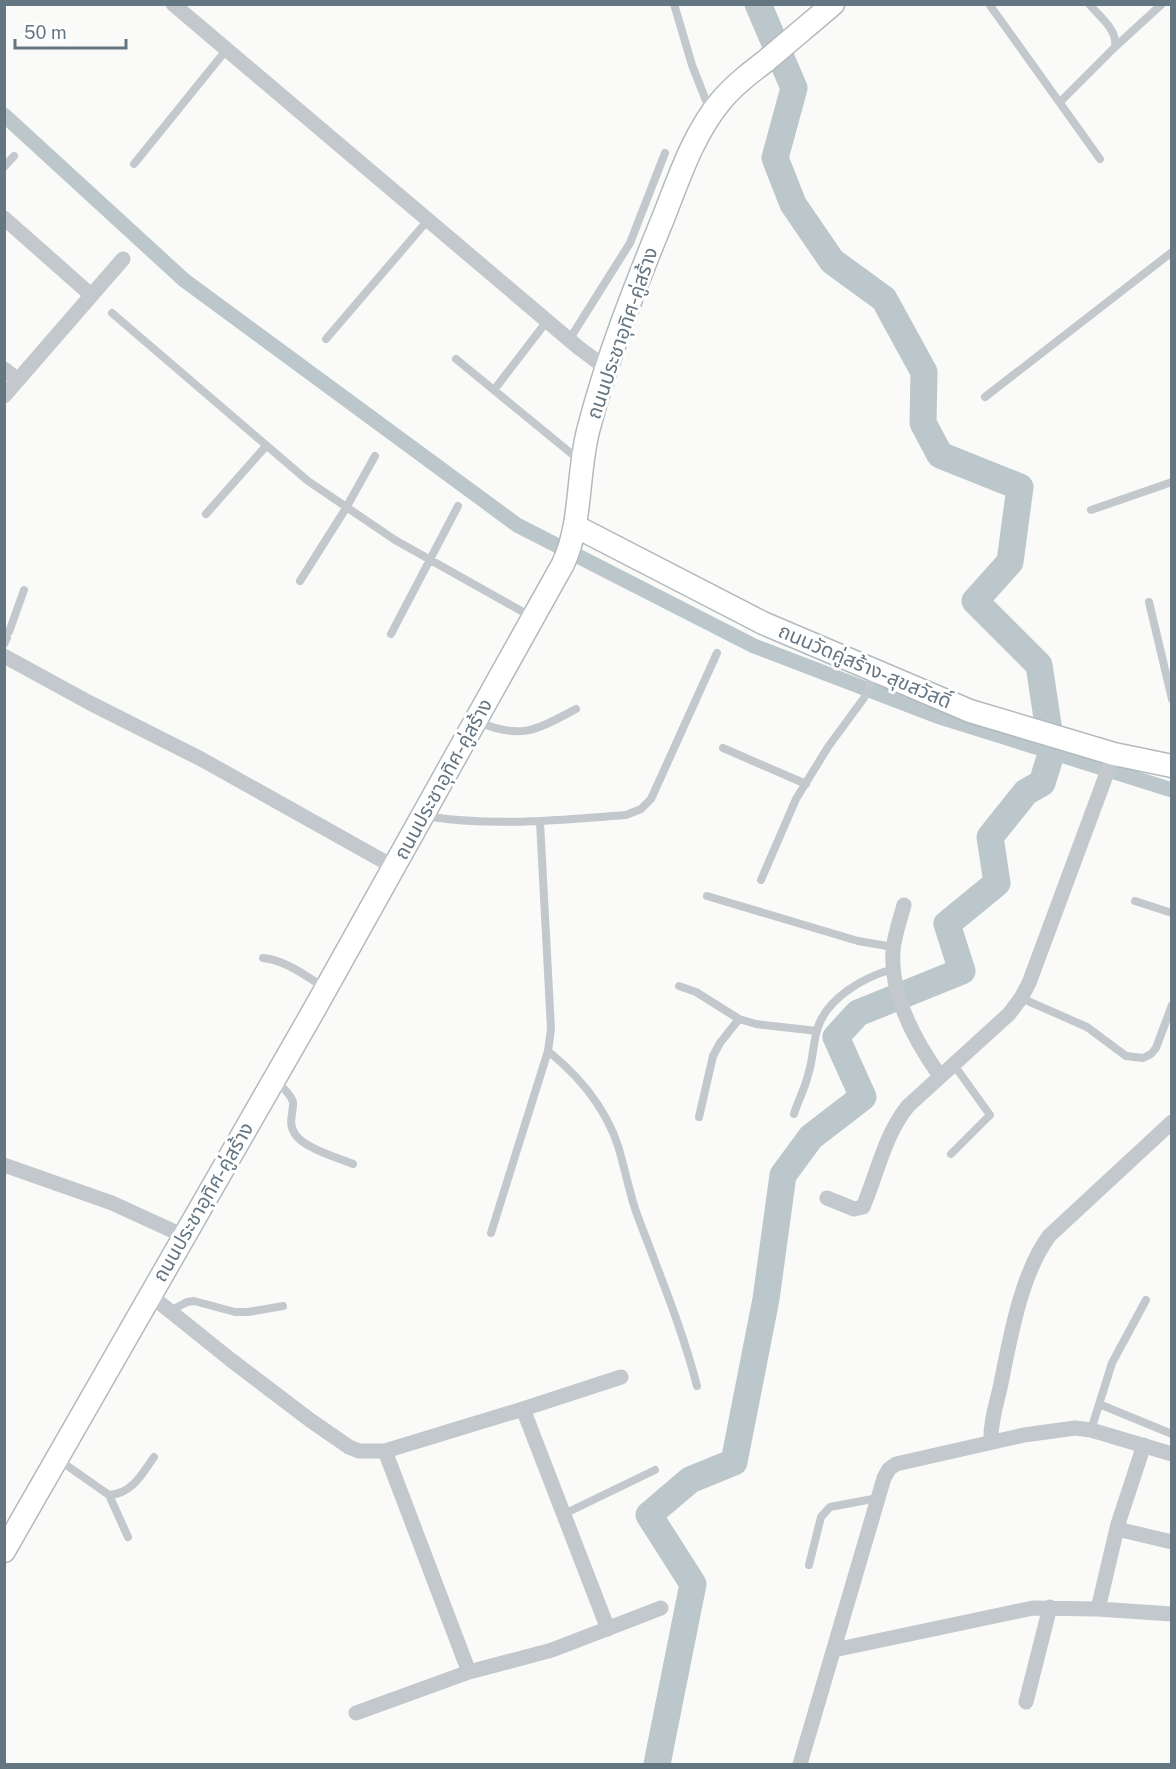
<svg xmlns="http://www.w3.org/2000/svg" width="1176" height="1769" font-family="'Public Sans','Noto Sans Thai',sans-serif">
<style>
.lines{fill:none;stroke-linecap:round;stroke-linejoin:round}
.canal{stroke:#bbc7cb;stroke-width:15}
.river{stroke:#bbc7cb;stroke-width:27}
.secondary-casing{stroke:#b3babf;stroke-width:25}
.lane{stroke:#c3c8cc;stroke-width:8}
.street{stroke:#c3c8cc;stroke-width:15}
.secondary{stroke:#fff;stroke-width:22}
.labels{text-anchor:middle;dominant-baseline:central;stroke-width:6;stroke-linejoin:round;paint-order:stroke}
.street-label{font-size:20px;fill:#657683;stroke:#fff}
</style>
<rect width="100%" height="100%" fill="#fafaf8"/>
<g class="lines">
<path class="canal" d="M 4,115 L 184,280 L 517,525 L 754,646 L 937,716 L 1172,790"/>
<path class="river" d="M 657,1764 L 693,1584 L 649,1515 L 690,1480 L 734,1462 L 766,1299 L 783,1175 L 811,1137 L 863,1097 L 836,1037 L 858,1013 L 962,971 L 947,924 L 997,883 L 990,837 L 1026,792 L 1042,783 L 1052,751 L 1039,665 L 975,601 L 1010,562 L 1020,487 L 940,455 L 923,423 L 924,372 L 884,299 L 832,261 L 793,204 L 775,158 L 794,88 L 758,4"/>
<g class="secondary-casing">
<path id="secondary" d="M 575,526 L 763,623 L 970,711 L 1114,754 L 1172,766
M 4,1551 L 314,1010 L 563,564 C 582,524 577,475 588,431 C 607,357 635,287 664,216 C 679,178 693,135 720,102 C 733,86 750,73 767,60 C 789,41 811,23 833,4"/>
</g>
<path class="lane" d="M 674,4 L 692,65 L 710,111
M 989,4 L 1100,159
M 1115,47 L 1162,4
M 1061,101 L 1115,47 C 1118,30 1099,16 1089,4
M 134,164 L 227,49
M 4,167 L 14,156
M 112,313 L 308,481 L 395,540 L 532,617
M 326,339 L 428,220
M 569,340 L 630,243 L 665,153
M 456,359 L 578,459
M 494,390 L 547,321
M 985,397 L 1172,252
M 1091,510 L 1172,482
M 206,514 L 266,446
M 300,581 L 346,508 L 375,456
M 1149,602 L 1172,699
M 9,632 L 24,590
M 391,634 L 458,506
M 4,644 L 7,638
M 478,722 C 522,740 536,730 576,709
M 723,748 L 806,784
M 425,816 C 492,827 558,820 626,815 L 641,809 L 651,799 L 717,653
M 761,880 L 796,799 L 828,747 L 864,698 L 876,672
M 707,896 L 858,941 L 893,947
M 1135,901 L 1172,913
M 263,958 C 285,960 306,976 325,988
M 679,986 L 696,992 L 739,1019
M 1021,998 L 1087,1027 L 1126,1056 L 1143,1058 L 1151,1054 L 1156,1048 L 1172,1005
M 548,1051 C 584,1080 613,1117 623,1164 C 628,1182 631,1199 638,1217 C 659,1273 682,1328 697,1386
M 275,1080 C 281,1086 291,1094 293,1102 C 294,1113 287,1122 295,1134 C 302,1147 338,1158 353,1164
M 794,1114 C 798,1101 805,1088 808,1075 C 813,1060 813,1044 817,1030 C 826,998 864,977 893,969
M 699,1117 L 713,1056 L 720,1043 L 739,1019 L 756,1024 L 817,1031
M 951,1154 L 990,1115 L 954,1065
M 491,1233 L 548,1051 L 551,1029 L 540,822
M 170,1311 L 187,1302 L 194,1301 L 235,1312 L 248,1312 L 283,1306
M 1099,1404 L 1172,1434
M 1091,1430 L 1112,1363 L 1146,1300
M 59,1460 L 109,1495 C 132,1494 142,1474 154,1457
M 109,1495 L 128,1537
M 564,1514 L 655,1470
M 809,1565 L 821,1517 L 830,1507 L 878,1498"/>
<path class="street" d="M 173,4 L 579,348 L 606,368
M 4,218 L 91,295
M 4,369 L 18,380
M 4,396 L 123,259
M 4,656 L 90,703 L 201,759 L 394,867
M 904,905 C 900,920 894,936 893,951 C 890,996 915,1041 940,1076
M 4,1165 L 112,1203 L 184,1236
M 827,1198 L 854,1209 L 863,1207 C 878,1172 884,1136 908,1106 L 1009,1014 L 1021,998 L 1029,983 L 1114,754
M 150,1295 L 231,1360 L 310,1420 L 349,1447 L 359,1451 L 385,1451 L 523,1409 L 621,1377
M 523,1409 L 608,1629
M 991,1442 C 990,1424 996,1405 1000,1388 C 1010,1340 1020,1276 1049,1236 L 1172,1122
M 385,1451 L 469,1672
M 1117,1529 L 1172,1542
M 1098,1609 L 1118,1524 L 1144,1445
M 834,1650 L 1033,1608 L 1098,1609 L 1172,1614
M 1026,1702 L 1050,1607
M 356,1713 L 469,1672 L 552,1650 L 661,1608
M 800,1764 L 884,1478 L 889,1469 L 896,1464 L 1024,1435 L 1075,1428 L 1091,1430 L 1172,1454"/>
<use href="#secondary" class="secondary"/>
</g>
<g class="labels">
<g class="street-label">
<text transform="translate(622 333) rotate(-71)">ถนนประชาอุทิศ-คู่สร้าง</text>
<text transform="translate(865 666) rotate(23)">ถนนวัดคู่สร้าง-สุขสวัสดิ์</text>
<text transform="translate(443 779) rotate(-61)">ถนนประชาอุทิศ-คู่สร้าง</text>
<text transform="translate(203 1202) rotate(-60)">ถนนประชาอุทิศ-คู่สร้าง</text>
</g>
</g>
<rect width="1176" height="1769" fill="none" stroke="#657683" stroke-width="12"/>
<path d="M15 39v9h111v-9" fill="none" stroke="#657683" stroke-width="3"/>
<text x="24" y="39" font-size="18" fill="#657683" stroke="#ffffff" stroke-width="4.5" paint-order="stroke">50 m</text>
</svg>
